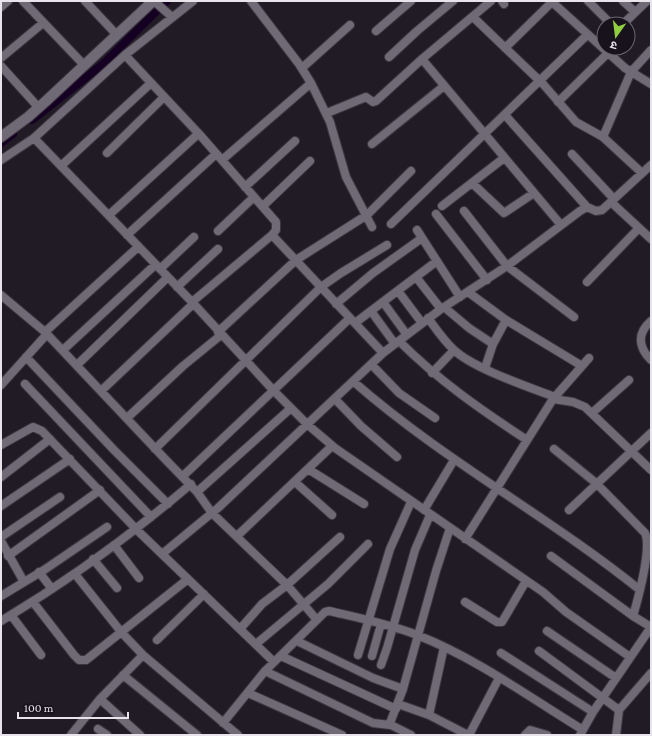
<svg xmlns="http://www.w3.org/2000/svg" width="652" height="736" font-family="'Crimson Pro','Noto Sans Devanagari',serif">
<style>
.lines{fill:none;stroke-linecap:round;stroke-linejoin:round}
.canal{stroke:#150024;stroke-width:8}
.minor-casing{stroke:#3c3740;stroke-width:10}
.tertiary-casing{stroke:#3c3740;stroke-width:12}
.minor{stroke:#706976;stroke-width:8}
.tertiary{stroke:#706976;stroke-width:10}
</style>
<rect width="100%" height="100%" fill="#211b26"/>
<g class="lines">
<path class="canal" d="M 32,120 L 103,64 L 167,1
M 1,143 L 13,134"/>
<g class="minor-casing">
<path id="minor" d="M 23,1 L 84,65
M 85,1 L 116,34
M 154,1 L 172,17
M 251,1 L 299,64 L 311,83 L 330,122 L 346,177 L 372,227
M 502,1 L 504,4
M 551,1 L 625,68 L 651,84
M 588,1 L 611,24
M 623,1 L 635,12
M 1,7 L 8,1
M 473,17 L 543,84 L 576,122 L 603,137 L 631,72 L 651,50
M 623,24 L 647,1
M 376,31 L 411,1
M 505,48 L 552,2
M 125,55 L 200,135 L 276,222 L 276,230 L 272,235 L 192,302
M 389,57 L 417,31 L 453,1
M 1,58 L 43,23
M 422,59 L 561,225
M 1,66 L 39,108
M 302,68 L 350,25
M 558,102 L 608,53
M 327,113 L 366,97 L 373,102 L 376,101 L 422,59 L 491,1
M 505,115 L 587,207
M 603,137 L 642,173
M 34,138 L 192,302 L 274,391 L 308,425 L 335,448 L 543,592 L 566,612 L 630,657
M 372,144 L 444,86
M 107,153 L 164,97
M 572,154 L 614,199
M 1,160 L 34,138 L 125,55 L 193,1
M 222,160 L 311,83
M 62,165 L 151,83
M 472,183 L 504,213 L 534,193
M 245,187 L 295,141
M 611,202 L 651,239
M 263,206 L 310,161
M 442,206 L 504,158
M 464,211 L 507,266 L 574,317
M 436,214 L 487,280
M 109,215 L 198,134
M 391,224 L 587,35
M 417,230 L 460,297
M 218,231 L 254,197
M 127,235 L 216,154
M 272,235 L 383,353
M 160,269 L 194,237
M 416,277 L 441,309
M 587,282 L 639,228
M 177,287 L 218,249
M 398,291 L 422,323
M 468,292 L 506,320 L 582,366
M 1,295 L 45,332 L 165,459 L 197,492 L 212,513 L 287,585 L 317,620
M 383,302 L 407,335
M 336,304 L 373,273 L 422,238
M 444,307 L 469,328 L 493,344
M 371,311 L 395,344
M 428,318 C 436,329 444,341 454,350 C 473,368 526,386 552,396 L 553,399 L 465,539
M 651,321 C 637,333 638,347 651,360
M 355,323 L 437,261
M 45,332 L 138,247
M 218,332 L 296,260 L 367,215 L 411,171
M 399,341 C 438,380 481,410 527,440
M 63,350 L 155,265
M 26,357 L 114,450 L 168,504
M 77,365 L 168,277
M 372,365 L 399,393 L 435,418
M 485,368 L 493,344 L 506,320
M 432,373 L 454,350
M 354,382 C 443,460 548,516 640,590
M 25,384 L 151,517
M 1,385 L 47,334
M 101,391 L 193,304
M 335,399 L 361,426 L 397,457
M 553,399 L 573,402 L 585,407 L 651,470
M 553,399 L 589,358
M 592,413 L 629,380
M 127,418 L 183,366 L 221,335
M 1,445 L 33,427 L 42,431 L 137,530 L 274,662
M 155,449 L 321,287 L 341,273 L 387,245
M 554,449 L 596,483 L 645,533 C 652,548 638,599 633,616 L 651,627
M 308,469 L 364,504
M 183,476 L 350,318
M 1,477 L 50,439
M 295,482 L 332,515
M 197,492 L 290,409
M 1,506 L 70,459
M 424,510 L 454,460
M 569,510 L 651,433
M 237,536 L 332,446
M 1,537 L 60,497
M 1,541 L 24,582
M 114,545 L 139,578
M 162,554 L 218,508 L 383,353 L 441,309 L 507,266 L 580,211 L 587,207 L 596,211 L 602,210 L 651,165
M 8,556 L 100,490
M 551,556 L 633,616
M 93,559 L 117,588
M 39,572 L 52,589
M 75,574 L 122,633 L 143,655 L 238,735
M 1,596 L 44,570 L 107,527
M 33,602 L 74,655 L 79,660 L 86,660 L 188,579
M 465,602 L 497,622 L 502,622 L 526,581
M 11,615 L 41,655
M 1,621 C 68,581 131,535 191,484
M 240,629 L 262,604 L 287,585 L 340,537
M 547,631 L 616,678
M 157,640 L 204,594
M 297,641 L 373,678 L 403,689
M 256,644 L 328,584 L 368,544
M 539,651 L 619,710 L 616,735
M 501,653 L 593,712
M 358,655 L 390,549 L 411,502
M 281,656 L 396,709
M 372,656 L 381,624
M 381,665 L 387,648 L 415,550 L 430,515
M 265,671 L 373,723 L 390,725
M 123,675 L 197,735
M 248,693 L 342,735
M 100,699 L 140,735
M 398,704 L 429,715 L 468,735
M 619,710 L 651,673
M 429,715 L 444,647
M 223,723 L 265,671 L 325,612 L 329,611 C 359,618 389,624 417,635 C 476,658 529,697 583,730
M 98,729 L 107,735
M 71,735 L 100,699 L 143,655
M 411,735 L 391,725 L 390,723 L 403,689 L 436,571 L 450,528
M 469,735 L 499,678
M 525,735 L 530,730 L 547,735
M 580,735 L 593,712 L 651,627"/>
</g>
<g class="tertiary-casing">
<path id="tertiary" d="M 1,137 L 28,117 L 46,101 L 153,1"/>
</g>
<use href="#minor" class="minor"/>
<use href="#tertiary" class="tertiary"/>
</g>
<rect width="652" height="736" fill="none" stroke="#e8e4ec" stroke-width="4"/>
<g transform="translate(616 36) rotate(194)"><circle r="19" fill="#18121d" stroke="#6b6670"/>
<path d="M0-3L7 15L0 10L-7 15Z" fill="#90cd41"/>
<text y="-6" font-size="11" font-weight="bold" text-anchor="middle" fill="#e8e4ec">उ</text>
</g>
<path d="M18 712v6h110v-6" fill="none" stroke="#e8e4ec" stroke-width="2"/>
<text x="24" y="712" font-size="12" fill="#e8e4ec" stroke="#18121d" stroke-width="3" paint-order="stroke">100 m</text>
</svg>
